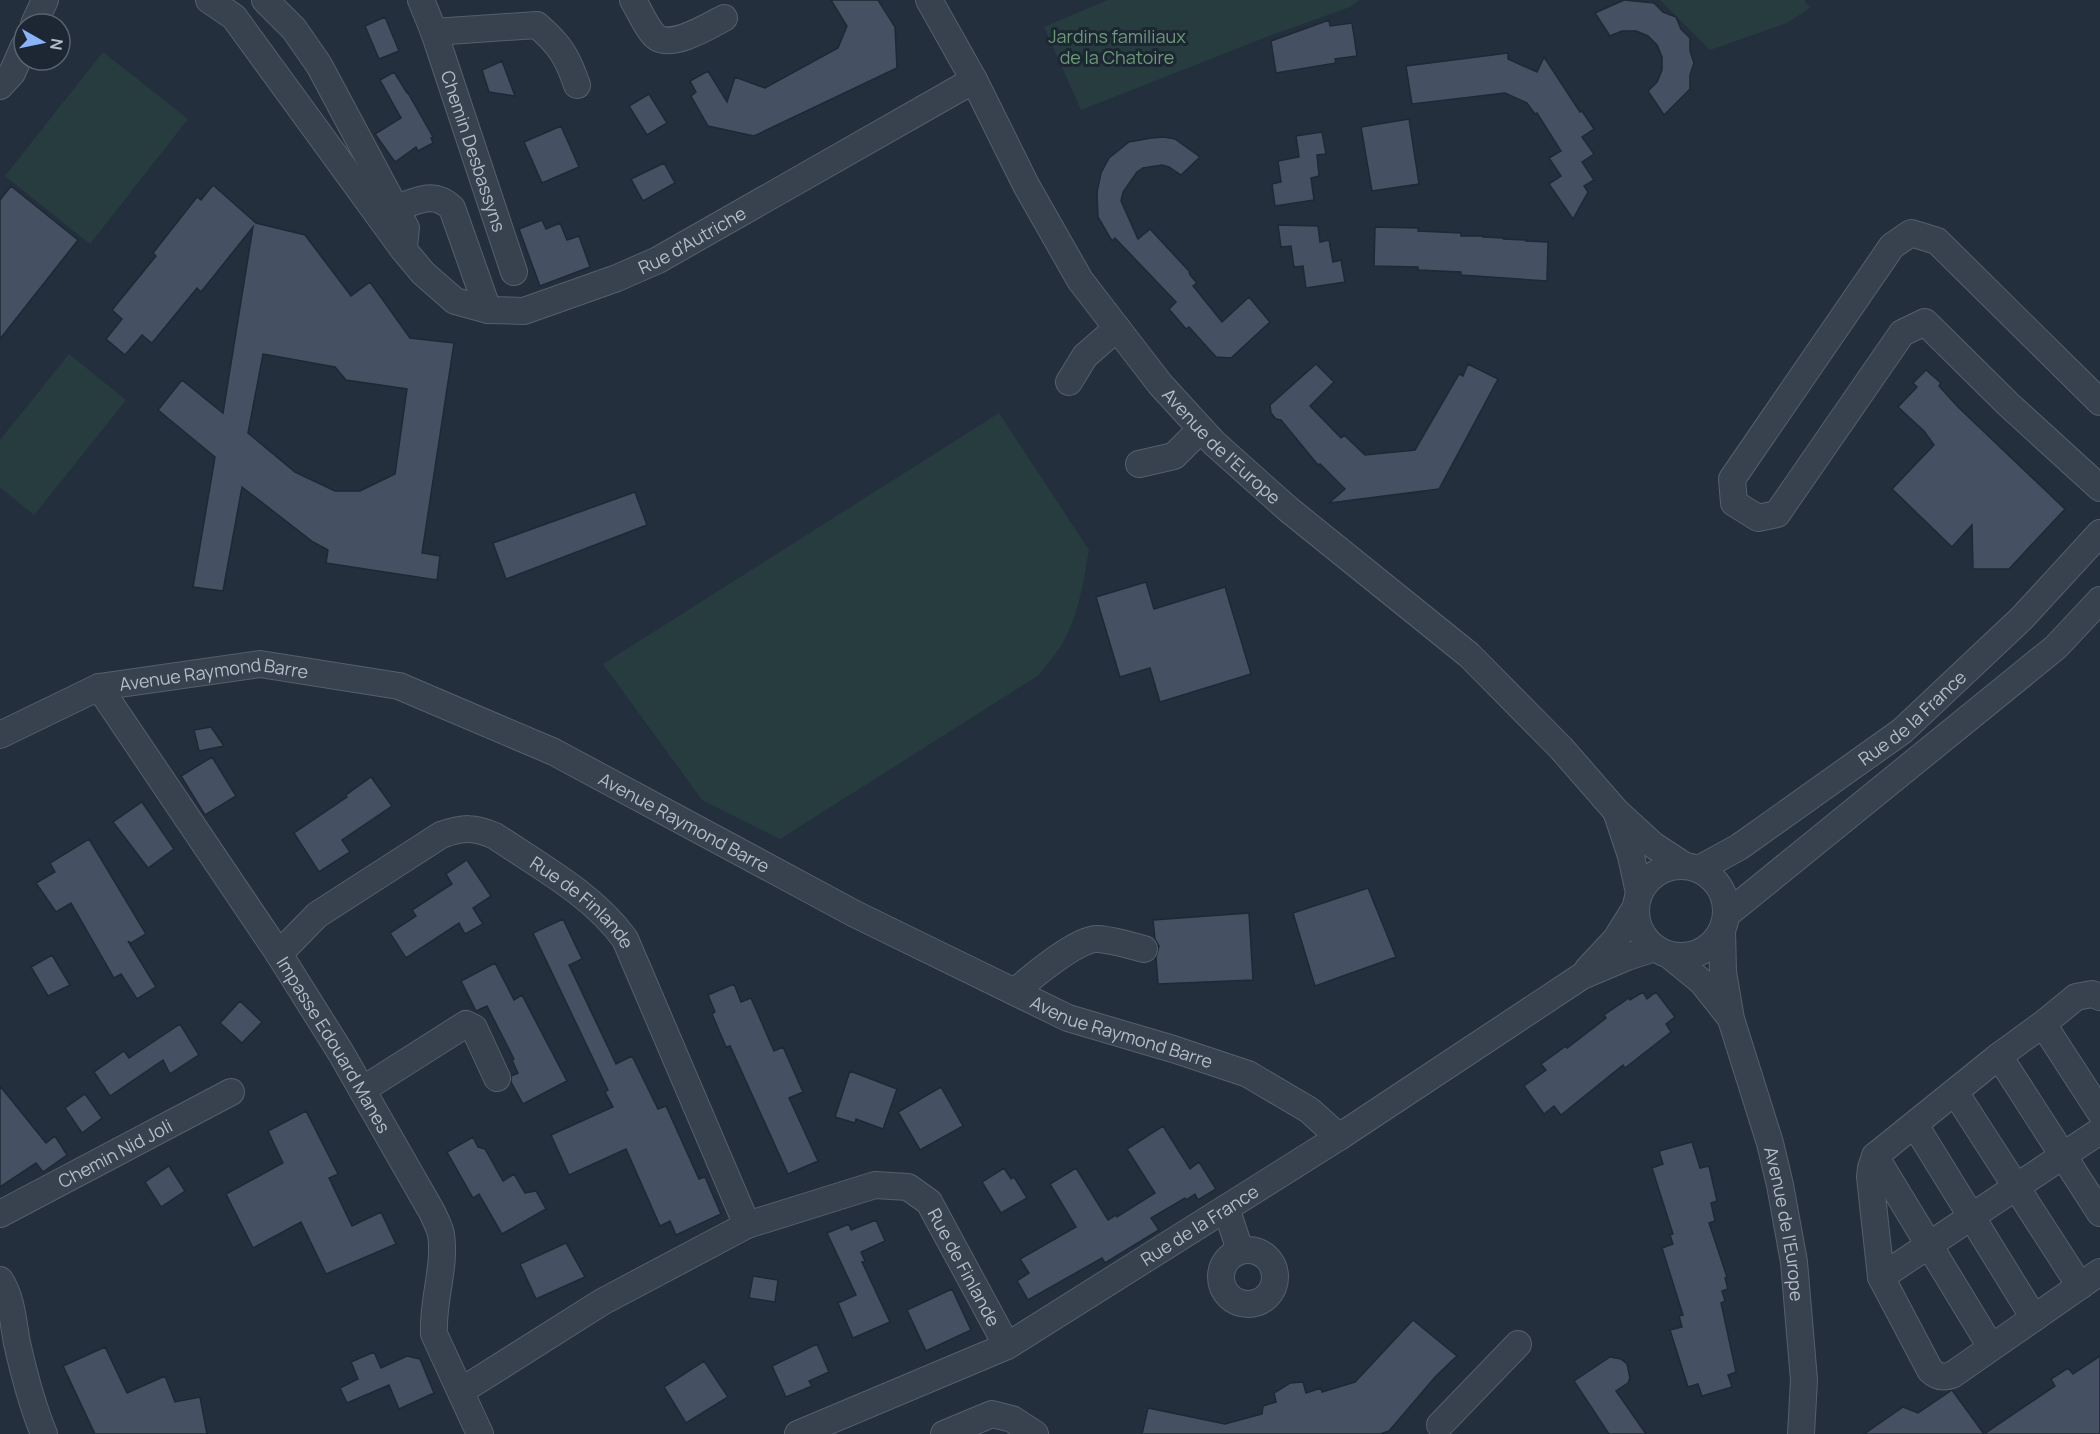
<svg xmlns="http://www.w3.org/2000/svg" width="2100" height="1434" font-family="Manrope,sans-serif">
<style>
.green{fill:#263c3f}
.building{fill:#455162;stroke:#1f2835;stroke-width:1.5;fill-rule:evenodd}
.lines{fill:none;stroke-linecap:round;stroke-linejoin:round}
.minor-casing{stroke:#565f6c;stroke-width:28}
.minor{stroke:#38414e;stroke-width:26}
.labels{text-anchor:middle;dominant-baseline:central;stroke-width:6;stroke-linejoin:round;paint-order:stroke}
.park-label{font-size:18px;fill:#6b9a76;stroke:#1d2633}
.street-label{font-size:18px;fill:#b4bcc9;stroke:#1d2633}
</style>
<rect width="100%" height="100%" fill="#242f3e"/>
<path class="green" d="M 1108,0 L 1359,0 L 1350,7 L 1264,38 L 1081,110 L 1044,27 Z
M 1660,0 L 1804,0 L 1810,8 L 1787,23 L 1710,50 Z
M 103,52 L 188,119 L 90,244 L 5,176 Z
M 69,354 L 126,400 L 34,515 L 0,487 L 0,440 Z
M 999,413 L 1089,550 C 1083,584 1078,620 1059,649 C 1053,658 1045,666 1039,675 L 780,839 L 702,800 L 603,664 Z"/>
<path class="building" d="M 831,0 L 878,0 L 895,27 L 897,68 L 754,136 L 708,126 L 691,96 L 696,92 L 690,81 L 708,71 L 727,102 L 735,77 L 765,88 L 838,48 L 847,26 Z
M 1624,0 L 1654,3 L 1663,12 L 1676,17 L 1681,29 L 1690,38 L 1690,51 L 1694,63 L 1690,75 L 1690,89 L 1664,115 L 1648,91 L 1657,82 L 1662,70 L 1662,57 L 1657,45 L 1648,36 L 1636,31 L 1622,31 L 1610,36 L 1595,13 Z
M 385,17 L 399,51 L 379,59 L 365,26 Z
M 1329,20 L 1330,26 L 1352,23 L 1357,56 L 1335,59 L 1336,63 L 1276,73 L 1271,41 Z
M 1508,53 L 1508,59 L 1537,72 L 1544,57 L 1580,112 L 1582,111 L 1594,129 L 1582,137 L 1594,154 L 1582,162 L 1594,180 L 1584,186 L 1588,192 L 1573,219 L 1549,184 L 1561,176 L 1549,158 L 1561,151 L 1537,113 L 1535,114 L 1527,103 L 1505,93 L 1412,104 L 1406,66 Z
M 502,61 L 515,96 L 489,92 L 482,70 Z
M 394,72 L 407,93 L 408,93 L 433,137 L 431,138 L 433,143 L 418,151 L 416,147 L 395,162 L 375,134 L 401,118 L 380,80 Z
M 649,94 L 667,123 L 647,135 L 629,106 Z
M 1409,119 L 1419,184 L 1372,191 L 1361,127 Z
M 561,126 L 579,167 L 542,183 L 524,142 Z
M 1322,132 L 1326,154 L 1317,155 L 1319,176 L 1311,178 L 1314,200 L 1275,206 L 1272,184 L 1281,182 L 1278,161 L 1299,157 L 1296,136 Z
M 1164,137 L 1175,139 L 1200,157 L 1181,175 L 1169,167 L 1162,165 L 1143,168 L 1137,172 L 1123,192 L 1121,201 L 1138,239 L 1150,229 L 1189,271 L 1190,275 L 1197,283 L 1193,286 L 1222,322 L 1249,297 L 1270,322 L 1231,358 L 1216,357 L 1189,327 L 1186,329 L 1169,309 L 1176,302 L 1115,238 L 1112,241 L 1098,217 L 1097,192 L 1101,173 L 1109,158 L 1129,142 L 1151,138 Z
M 664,163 L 675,183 L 643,201 L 631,179 Z
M 213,185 L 256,223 L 305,235 L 351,296 L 370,282 L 410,338 L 454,343 L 422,553 L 440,556 L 437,580 L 326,563 L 328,550 L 313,542 L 242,487 L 223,591 L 193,587 L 215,457 L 158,410 L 182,380 L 223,413 L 253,227 L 201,292 L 197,288 L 152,343 L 142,335 L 125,355 L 106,339 L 122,319 L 112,310 L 156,256 L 153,253 L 197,197 L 201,200 ZM 263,354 L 335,367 L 346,380 L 407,389 L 395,474 L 360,491 L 335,491 L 295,472 L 248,433 Z
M 11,186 L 78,240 L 0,339 L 0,200 Z
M 542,220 L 546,229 L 560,223 L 567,240 L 579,236 L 590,267 L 540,286 L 519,229 Z
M 1278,225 L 1318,226 L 1320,242 L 1329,240 L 1333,262 L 1341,260 L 1345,282 L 1306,288 L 1303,266 L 1294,267 L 1291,246 L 1281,247 Z
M 1375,227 L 1418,228 L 1418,231 L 1461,233 L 1461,236 L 1483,236 L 1483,237 L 1505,238 L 1504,239 L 1526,240 L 1526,241 L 1548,242 L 1547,281 L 1461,275 L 1461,272 L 1418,270 L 1418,267 L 1374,266 Z
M 1316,364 L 1334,382 L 1310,406 L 1341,438 L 1344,435 L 1365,455 L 1415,450 L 1459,374 L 1463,376 L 1468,364 L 1498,379 L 1439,489 L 1329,503 L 1345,489 L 1320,464 L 1318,465 L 1281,420 L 1276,419 L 1271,413 L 1270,405 Z
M 1926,370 L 1941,383 L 1939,386 L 1958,407 L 2065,509 L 2009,569 L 1973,569 L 1972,525 L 1952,547 L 1892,489 L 1934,445 L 1924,431 L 1898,407 L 1917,387 L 1913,383 Z
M 635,492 L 647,525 L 506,579 L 493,543 Z
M 1146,582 L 1154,609 L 1225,587 L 1251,674 L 1160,702 L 1150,668 L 1120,677 L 1096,597 Z
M 211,727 L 224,746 L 199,751 L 194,730 Z
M 212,757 L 236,796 L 205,815 L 181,776 Z
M 371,777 L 392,806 L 342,840 L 350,852 L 319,872 L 294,833 L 347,797 L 346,795 Z
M 142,802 L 174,849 L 148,868 L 113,822 Z
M 89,839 L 146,934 L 131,943 L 128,941 L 156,987 L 137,999 L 121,974 L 114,978 L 71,903 L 56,912 L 36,883 L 55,872 L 50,863 Z
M 467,860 L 491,896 L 473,908 L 483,924 L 465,934 L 459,923 L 406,958 L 390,933 L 416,916 L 412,910 L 452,884 L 446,874 Z
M 1368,888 L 1396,957 L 1315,986 L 1293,913 Z
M 1249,913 L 1253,980 L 1158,984 L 1156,957 L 1159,946 L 1155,939 L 1153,920 Z
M 563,919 L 582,959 L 569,965 L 616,1064 L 632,1056 L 658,1109 L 666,1106 L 699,1179 L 705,1177 L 721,1214 L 676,1235 L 670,1221 L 660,1226 L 626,1149 L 569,1175 L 551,1135 L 613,1107 L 605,1092 L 608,1090 L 533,933 Z
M 52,955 L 70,985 L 48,996 L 31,967 Z
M 495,963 L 514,1000 L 522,995 L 567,1081 L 523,1104 L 511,1082 L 511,1076 L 518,1073 L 512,1060 L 514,1059 L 487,1006 L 476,1011 L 461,981 Z
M 734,984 L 741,1002 L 751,998 L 774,1051 L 783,1047 L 803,1092 L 789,1098 L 818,1161 L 788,1174 L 730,1046 L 726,1047 L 712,1014 L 715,1012 L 708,995 Z
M 1643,992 L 1647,999 L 1656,992 L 1675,1017 L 1666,1024 L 1671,1032 L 1625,1068 L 1623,1065 L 1561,1115 L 1554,1106 L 1544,1114 L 1524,1086 L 1546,1070 L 1541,1064 L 1566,1046 L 1567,1048 L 1606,1018 L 1604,1015 L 1629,998 L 1630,1000 Z
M 240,1001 L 262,1022 L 242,1043 L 220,1023 Z
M 180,1024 L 199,1055 L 170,1074 L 163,1060 L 110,1096 L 94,1072 L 124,1051 L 129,1058 Z
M 850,1071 L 897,1089 L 883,1129 L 856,1119 L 855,1123 L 835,1117 Z
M 0,1086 L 46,1143 L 55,1136 L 67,1155 L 43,1172 L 36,1163 L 0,1187 Z
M 941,1087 L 963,1126 L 920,1150 L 898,1112 Z
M 85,1094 L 102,1118 L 82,1133 L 65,1108 Z
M 306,1111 L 338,1174 L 329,1178 L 352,1226 L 381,1212 L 396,1244 L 326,1274 L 301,1222 L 253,1248 L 226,1194 L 283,1163 L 268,1131 Z
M 1163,1126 L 1190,1169 L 1199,1162 L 1216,1189 L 1198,1200 L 1195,1194 L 1186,1200 L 1185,1198 L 1151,1218 L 1159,1230 L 1105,1263 L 1102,1258 L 1028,1300 L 1017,1281 L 1029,1273 L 1020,1259 L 1076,1227 L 1050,1184 L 1076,1168 L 1108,1220 L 1116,1215 L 1117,1217 L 1155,1193 L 1127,1149 Z
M 473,1137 L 478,1147 L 485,1149 L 503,1181 L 514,1174 L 525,1193 L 536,1191 L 546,1209 L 502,1234 L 479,1194 L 473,1198 L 447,1152 Z
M 1692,1142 L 1700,1168 L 1709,1166 L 1717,1201 L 1711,1203 L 1715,1221 L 1709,1223 L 1727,1277 L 1725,1278 L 1728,1289 L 1722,1291 L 1725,1301 L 1721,1303 L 1736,1372 L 1728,1375 L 1732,1387 L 1702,1396 L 1698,1384 L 1688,1387 L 1670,1330 L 1682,1327 L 1679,1316 L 1683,1315 L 1662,1248 L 1673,1244 L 1670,1235 L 1673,1234 L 1652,1168 L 1663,1164 L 1659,1151 Z
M 169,1166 L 185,1191 L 161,1207 L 145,1182 Z
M 1004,1168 L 1011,1179 L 1014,1177 L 1027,1198 L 1001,1213 L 982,1182 Z
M 876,1220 L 885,1241 L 861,1252 L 865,1261 L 862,1262 L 890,1322 L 853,1338 L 838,1303 L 856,1295 L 827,1233 L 849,1224 L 851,1230 Z
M 566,1243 L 585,1277 L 536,1299 L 520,1264 Z
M 753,1276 L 778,1280 L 775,1302 L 749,1298 Z
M 952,1289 L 971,1330 L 926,1351 L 907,1310 Z
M 1413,1320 L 1457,1356 L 1436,1376 L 1389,1431 L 1380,1434 L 1142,1434 L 1148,1408 L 1225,1424 L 1262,1414 L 1263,1406 L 1276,1402 L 1274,1393 L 1290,1383 L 1303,1382 L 1306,1393 L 1321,1388 L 1322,1392 L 1355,1382 Z
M 817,1344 L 829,1372 L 809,1381 L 812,1386 L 786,1397 L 772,1366 Z
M 105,1347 L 127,1393 L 165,1376 L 175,1402 L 200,1397 L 207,1434 L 95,1434 L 63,1366 Z
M 374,1352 L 381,1368 L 407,1356 L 420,1359 L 434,1393 L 399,1409 L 389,1385 L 347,1403 L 340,1388 L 358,1379 L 351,1362 Z
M 2100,1356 L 2100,1434 L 1984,1434 L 2055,1386 L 2051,1379 L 2068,1368 L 2073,1374 Z
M 1610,1357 L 1621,1359 L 1627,1364 L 1630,1378 L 1628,1383 L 1616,1391 L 1646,1434 L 1609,1434 L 1574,1381 Z
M 704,1361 L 728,1397 L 686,1423 L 664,1387 Z
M 1952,1390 L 1984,1434 L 1864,1434 L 1903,1407 L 1918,1413 Z"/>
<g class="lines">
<g class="minor-casing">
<g id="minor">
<path id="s1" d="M 209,0 L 234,17 L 403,249 L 423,273 L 455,301 L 488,310 L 524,311 L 617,278 L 658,260 L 974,80"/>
<path d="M 265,0 L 294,29 L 319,65 L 406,228 L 404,246"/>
<path id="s2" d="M 421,0 L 434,32 L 514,272"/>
<path d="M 633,0 C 639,10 647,29 655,36 C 670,50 709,26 724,18"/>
<path id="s3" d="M 929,0 L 974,80 L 1026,185 L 1080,280 L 1160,384 L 1214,443 L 1288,509 L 1469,655 L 1561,748 L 1616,811 L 1653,845 L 1685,866"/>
<path d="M 34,24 L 45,0"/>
<path d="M 434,32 L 537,25 C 560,45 567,56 577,85"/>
<path d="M 0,86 L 12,73 L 24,46"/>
<path d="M 396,208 C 418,201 433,190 452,208 L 488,310"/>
<path d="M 1069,382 L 1085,356 L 1117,328"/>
<path d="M 2100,402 L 1937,241 L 1911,233 L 1892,246 L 1732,479 L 1734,503 L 1758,518 L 1777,514 L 1902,333 L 1925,322 L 2009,405 L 2100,488"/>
<path d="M 1139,464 L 1174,456 L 1201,429"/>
<path id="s4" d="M 99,687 L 279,954 L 341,1053 L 432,1212 C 435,1219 439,1226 441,1234 C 446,1267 432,1301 434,1334 L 480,1434"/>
<path id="s5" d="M 0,735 L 99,687 L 260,664 L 399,686 L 554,752 L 855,914 L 1068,1018 L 1173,1049 L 1248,1074 L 1309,1110 L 1339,1137"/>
<path d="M 1617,814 L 1631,856 L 1639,893"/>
<circle cx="1681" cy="911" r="45"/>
<path id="s6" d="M 1699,869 L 1739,847 L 1902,731 L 2022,618 L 2100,533"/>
<path d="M 1726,915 L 2056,647 L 2100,600"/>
<path id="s7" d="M 1722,930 L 1723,972 L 1731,1019 L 1770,1143 L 1780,1185 L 1794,1262 L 1804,1380 L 1801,1434"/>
<path id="s8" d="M 279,954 L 317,915 L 441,835 C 464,827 474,827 495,836 C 541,867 592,894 625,939 L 747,1225"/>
<path d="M 1669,955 L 1702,982 L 1729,1016"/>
<path d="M 1588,969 L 1616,939 L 1636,907"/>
<path d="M 1015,992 C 1029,979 1079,937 1098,939 C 1113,940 1129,945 1144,949"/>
<path d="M 2100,997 L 2092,994 L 2076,997 L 2043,1024 L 1999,1056 L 1875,1156 L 1871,1168 L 1870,1177 L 1881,1277 L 1930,1370 C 1937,1377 1943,1378 1952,1375 L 2100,1272"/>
<path d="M 2043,1024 L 2100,1112"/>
<path d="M 1999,1056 L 2100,1213"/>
<path d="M 362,1090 L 466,1024 L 474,1028 L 497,1078"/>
<path d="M 1955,1092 L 2080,1286"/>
<path d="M 1915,1125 L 2034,1318"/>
<path d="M 1875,1156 L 1991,1347"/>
<path d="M 1226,1208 L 1240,1250"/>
<path id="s9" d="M 0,1214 L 231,1092"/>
<circle cx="1248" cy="1277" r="27"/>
<path d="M 1881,1277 L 2100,1131"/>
<path d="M 0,1280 C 12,1298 13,1322 17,1343 C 24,1374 32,1405 44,1434"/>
<path id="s10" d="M 461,1391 L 602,1302 L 747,1225 L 875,1185 L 908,1187 L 929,1202 L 1007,1346"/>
<path d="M 1440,1425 L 1518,1344"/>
<path id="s11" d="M 798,1434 L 1007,1346 L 1339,1137 L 1582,976 L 1627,957 L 1655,948"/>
<path d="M 944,1434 L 992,1414 L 1012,1419 L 1035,1434"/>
</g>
</g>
<use href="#minor" class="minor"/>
</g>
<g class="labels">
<g class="park-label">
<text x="1117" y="36">Jardins familiaux<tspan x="1117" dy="21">de la Chatoire</tspan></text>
</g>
<g class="street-label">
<text stroke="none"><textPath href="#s2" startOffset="160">Chemin Desbassyns</textPath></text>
<text stroke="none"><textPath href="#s1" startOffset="644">Rue d'Autriche</textPath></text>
<text stroke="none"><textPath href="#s3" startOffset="537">Avenue de l'Europe</textPath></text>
<text stroke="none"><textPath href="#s5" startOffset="226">Avenue Raymond Barre</textPath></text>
<text stroke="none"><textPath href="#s6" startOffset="262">Rue de la France</textPath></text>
<text stroke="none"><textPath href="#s5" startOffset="730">Avenue Raymond Barre</textPath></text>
<text stroke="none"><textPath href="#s8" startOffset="368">Rue de Finlande</textPath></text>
<text stroke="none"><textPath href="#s5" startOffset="1216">Avenue Raymond Barre</textPath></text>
<text stroke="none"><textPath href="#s4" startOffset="428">Impasse Edouard Manes</textPath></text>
<text stroke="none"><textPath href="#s9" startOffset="130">Chemin Nid Joli</textPath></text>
<text stroke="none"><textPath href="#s11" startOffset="454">Rue de la France</textPath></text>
<text stroke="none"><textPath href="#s7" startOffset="302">Avenue de l'Europe</textPath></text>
<text stroke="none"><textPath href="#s10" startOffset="598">Rue de Finlande</textPath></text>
</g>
</g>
<g transform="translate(42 42) rotate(99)"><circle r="28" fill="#1d2633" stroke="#59626f" stroke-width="1.5"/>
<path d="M0-4.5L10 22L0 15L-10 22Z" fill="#8ab4f8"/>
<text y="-9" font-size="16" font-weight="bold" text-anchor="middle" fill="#b4bcc9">N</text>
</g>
</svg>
